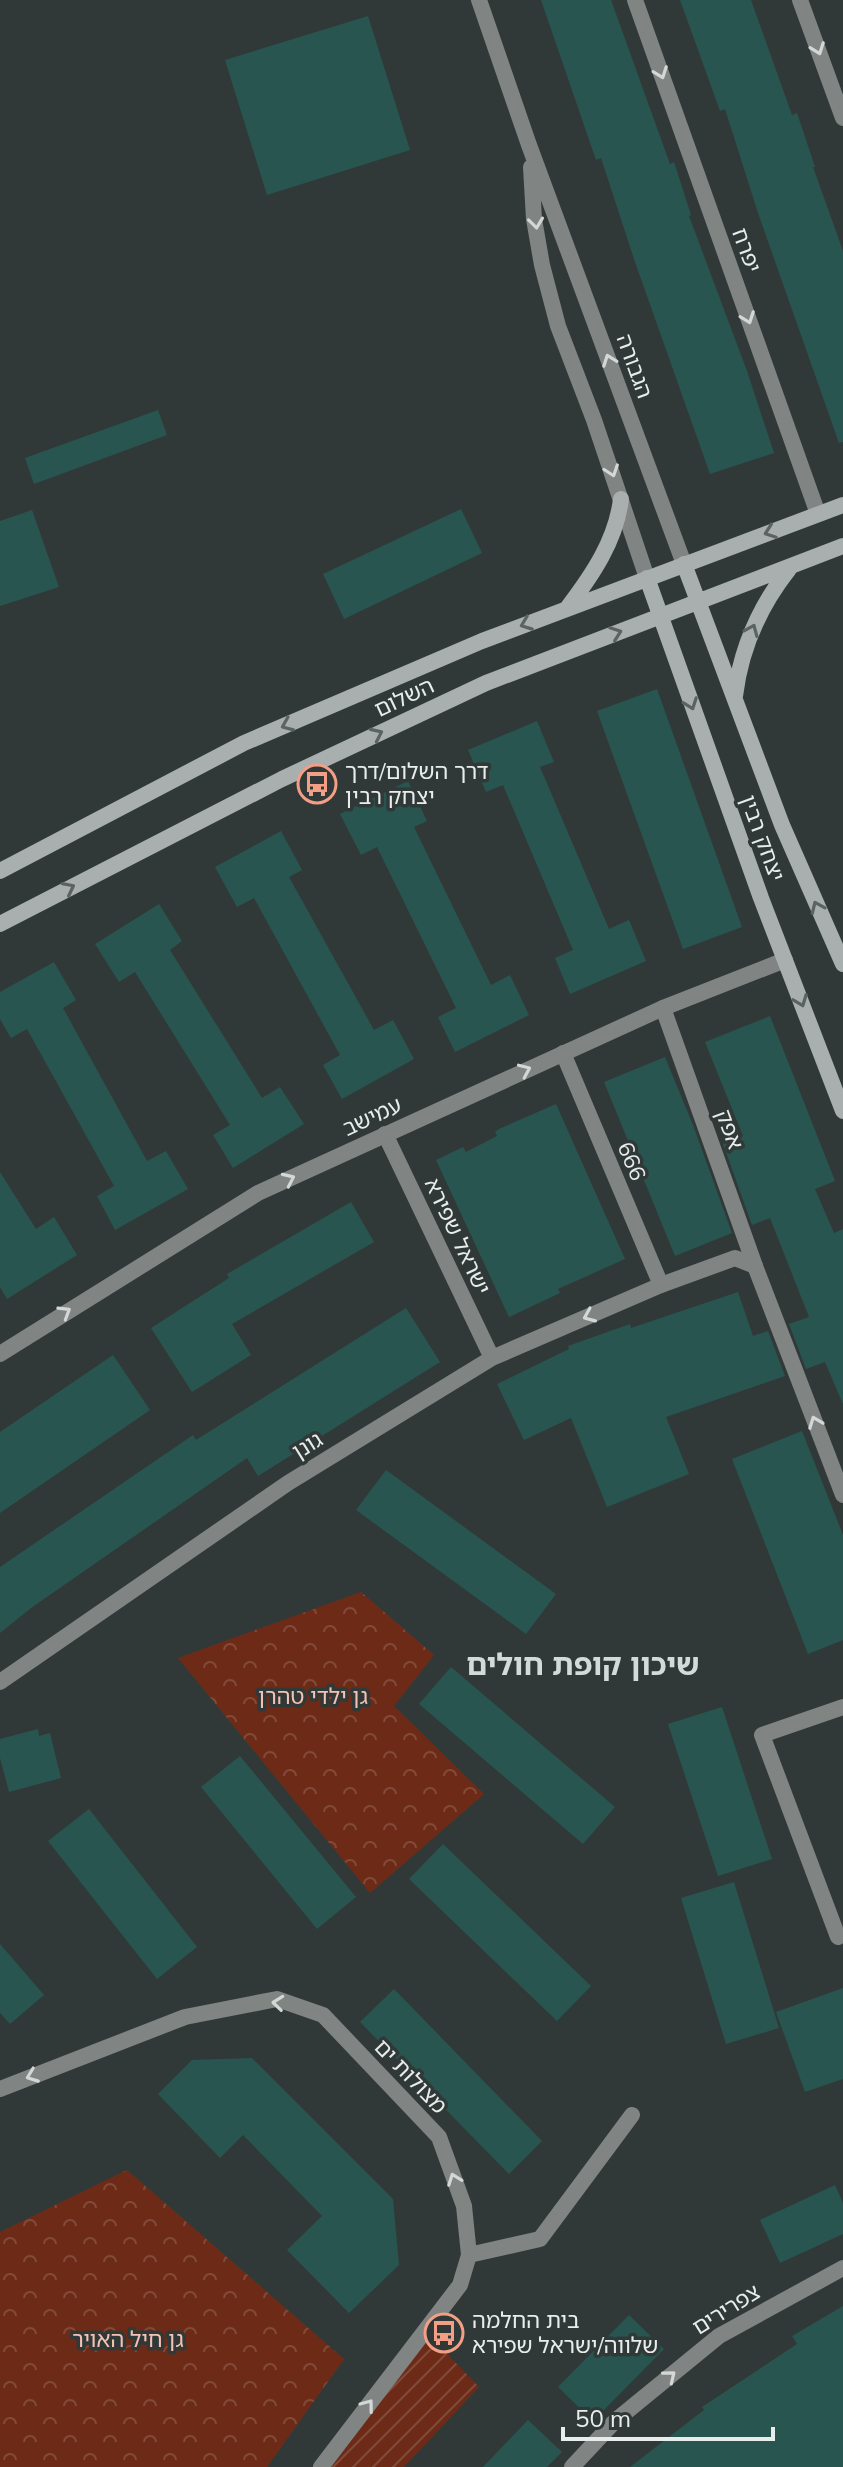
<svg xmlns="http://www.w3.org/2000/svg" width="843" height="2467" font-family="Mulish,'Noto Sans Hebrew',sans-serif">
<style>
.park{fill:url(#park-crowns)}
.garden{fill:url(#garden-furrows)}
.building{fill:#295551}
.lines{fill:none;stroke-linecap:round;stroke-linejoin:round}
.pedestrian{stroke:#808483;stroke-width:16}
.minor{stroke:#808483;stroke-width:16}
.secondary{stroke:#a8afae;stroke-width:16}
.oneway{stroke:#d3d8d7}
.oneway2{stroke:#5b6261}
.labels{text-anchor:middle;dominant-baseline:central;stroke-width:7;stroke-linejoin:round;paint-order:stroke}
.street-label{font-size:22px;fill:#e8edec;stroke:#313938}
.poi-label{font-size:22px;fill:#e8edec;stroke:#313938;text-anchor:start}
.park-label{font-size:22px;fill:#f4c2b3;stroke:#313938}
.district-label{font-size:30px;font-weight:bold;fill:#d1dbda;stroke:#313938}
</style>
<defs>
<pattern id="park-crowns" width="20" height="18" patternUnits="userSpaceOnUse" patternTransform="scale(2)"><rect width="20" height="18" fill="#6d2b17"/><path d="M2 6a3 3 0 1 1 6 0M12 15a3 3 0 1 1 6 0" fill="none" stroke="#824a39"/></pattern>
<pattern id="garden-furrows" width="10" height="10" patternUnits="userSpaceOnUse" patternTransform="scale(2)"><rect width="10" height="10" fill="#6d2b17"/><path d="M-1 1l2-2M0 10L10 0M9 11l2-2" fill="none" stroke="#824a39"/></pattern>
</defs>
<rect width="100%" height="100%" fill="#313938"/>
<path class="park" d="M 361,1592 L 434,1655 L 394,1706 L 484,1794 L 370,1893 L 178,1658 Z
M 127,2170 L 344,2359 L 267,2467 L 0,2467 L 0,2232 Z"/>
<path class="garden" d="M 427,2333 L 479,2387 L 404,2467 L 329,2467 Z"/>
<path class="building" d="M 541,0 L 611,0 L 670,164 L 674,162 L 691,215 L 689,216 L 747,371 L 774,453 L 710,474 L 635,262 L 601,158 L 596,160 Z
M 680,0 L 751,0 L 792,115 L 797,113 L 815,167 L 813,167 L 843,251 L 843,442 L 839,443 L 758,213 L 725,109 L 720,111 Z
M 368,16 L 410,150 L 267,195 L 225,60 Z
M 158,410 L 167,435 L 34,484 L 25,458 Z
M 461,509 L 482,553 L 344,619 L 323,574 Z
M 32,510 L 59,587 L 0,606 L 0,521 Z
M 657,689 L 742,927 L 683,949 L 597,711 Z
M 537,721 L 554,762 L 540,767 L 609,929 L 629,920 L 646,961 L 570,994 L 555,958 L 573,950 L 503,785 L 486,792 L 468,750 Z
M 408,781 L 427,821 L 414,827 L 491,985 L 510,975 L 529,1015 L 455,1052 L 438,1017 L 456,1008 L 377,847 L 361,855 L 340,814 Z
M 281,831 L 302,870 L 289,877 L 374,1030 L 393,1020 L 414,1059 L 342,1099 L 323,1065 L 340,1055 L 254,898 L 237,907 L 215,867 Z
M 159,904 L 182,941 L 170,950 L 262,1098 L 280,1087 L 304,1124 L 233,1168 L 213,1135 L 230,1125 L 135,972 L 119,982 L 95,944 Z
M 54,962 L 76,1000 L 63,1008 L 147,1161 L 166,1151 L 188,1189 L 115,1230 L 97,1196 L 114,1186 L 27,1029 L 11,1038 L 0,1019 L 0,992 Z
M 770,1016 L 835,1181 L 815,1189 L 834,1233 L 843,1229 L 843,1404 L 825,1362 L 806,1369 L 789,1324 L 809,1317 L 770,1218 L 752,1225 L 723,1144 L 743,1136 L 705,1042 Z
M 665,1057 L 693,1125 L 732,1233 L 675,1256 L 604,1082 Z
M 556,1104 L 625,1259 L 558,1289 L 560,1293 L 509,1317 L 436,1160 L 463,1147 L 466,1152 L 497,1136 L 495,1132 L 499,1129 Z
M 0,1172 L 36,1229 L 54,1217 L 77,1255 L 7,1299 L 0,1287 Z
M 351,1202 L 374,1242 L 232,1324 L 251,1355 L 192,1392 L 151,1328 L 229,1278 L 227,1274 Z
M 738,1292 L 753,1336 L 768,1331 L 785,1376 L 666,1417 L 689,1474 L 607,1507 L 571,1418 L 524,1440 L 497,1384 L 569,1349 L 568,1346 L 630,1324 L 631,1328 Z
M 406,1308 L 440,1362 L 258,1476 L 247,1458 L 31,1608 L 0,1633 L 0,1567 L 193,1435 L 196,1440 Z
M 113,1355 L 150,1410 L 0,1513 L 0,1432 Z
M 802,1431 L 843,1535 L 843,1640 L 808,1654 L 732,1459 Z
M 386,1470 L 556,1594 L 526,1634 L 356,1510 Z
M 451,1667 L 615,1807 L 583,1844 L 419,1704 Z
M 722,1707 L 772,1859 L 718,1876 L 668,1724 Z
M 38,1729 L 39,1736 L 50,1733 L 61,1778 L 9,1792 L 0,1758 L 0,1739 Z
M 240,1756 L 356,1897 L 317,1929 L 201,1787 Z
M 89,1809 L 197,1947 L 157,1979 L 48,1841 Z
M 443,1844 L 591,1986 L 557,2021 L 409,1879 Z
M 734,1882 L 779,2028 L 726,2044 L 681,1898 Z
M 0,1944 L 44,1995 L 10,2024 L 0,2013 Z
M 843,1988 L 843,2079 L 805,2092 L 776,2012 Z
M 394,1989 L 542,2141 L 509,2174 L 360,2022 Z
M 252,2058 L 393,2199 L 399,2265 L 349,2313 L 287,2250 L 322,2216 L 243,2135 L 220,2158 L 158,2094 L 192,2060 Z
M 835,2185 L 843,2203 L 843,2234 L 780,2263 L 760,2220 Z
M 843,2306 L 843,2467 L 630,2467 L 704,2410 L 702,2407 L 797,2344 L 792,2336 Z
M 629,2315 L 664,2349 L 593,2421 L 558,2387 Z
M 528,2420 L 562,2452 L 547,2467 L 483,2467 Z"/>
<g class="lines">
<path class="pedestrian" d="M 663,1008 L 755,1266
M 563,1053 L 661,1285"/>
<path class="minor" d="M 479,0 L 529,145 L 684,564
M 635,0 L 818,514
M 800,0 L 843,118
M 531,167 L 534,219 L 542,265 L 558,326 L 594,420 L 647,578
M 385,1134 L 492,1358
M 0,1354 L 258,1193 L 663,1008 L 785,960
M 0,1682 L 288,1483 L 492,1358 L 661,1285 L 735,1258 L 755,1266 L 843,1495
M 838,1937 L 762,1735 L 843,1707
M 0,2089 L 185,2017 L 277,1999 L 323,2015 L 439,2137 L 464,2206 L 469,2255 L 460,2285 L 321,2467
M 469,2255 L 540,2239 L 632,2115
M 572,2467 L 615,2421 L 719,2336 L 843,2268"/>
<path class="secondary" d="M 684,564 L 782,825 L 843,964
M 647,578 L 761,898 L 843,1111
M 568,607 C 593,574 616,540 621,499
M 735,696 C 741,647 759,607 789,569
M 0,871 L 244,743 L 482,641 L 843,505
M 0,924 L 282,779 L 486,683 L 843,546"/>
</g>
<defs><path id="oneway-chevron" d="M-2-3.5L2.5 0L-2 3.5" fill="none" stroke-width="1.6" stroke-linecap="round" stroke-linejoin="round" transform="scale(2)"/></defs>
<g class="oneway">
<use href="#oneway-chevron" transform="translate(818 49) rotate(70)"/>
<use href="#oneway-chevron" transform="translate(661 73) rotate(70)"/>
<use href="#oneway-chevron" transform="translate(536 223) rotate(83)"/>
<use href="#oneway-chevron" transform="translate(748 318) rotate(70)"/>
<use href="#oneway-chevron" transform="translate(609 360) rotate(-110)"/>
<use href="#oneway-chevron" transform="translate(612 471) rotate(71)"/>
<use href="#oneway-chevron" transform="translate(525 1070) rotate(-24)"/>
<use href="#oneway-chevron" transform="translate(289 1179) rotate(-25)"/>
<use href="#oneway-chevron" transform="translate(65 1312) rotate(-32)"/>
<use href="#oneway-chevron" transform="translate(589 1316) rotate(157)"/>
<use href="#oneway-chevron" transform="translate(815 1422) rotate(-111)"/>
<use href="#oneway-chevron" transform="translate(278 2003) rotate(-174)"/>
<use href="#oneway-chevron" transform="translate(32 2076) rotate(159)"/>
<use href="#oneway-chevron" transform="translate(454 2179) rotate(-110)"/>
<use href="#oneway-chevron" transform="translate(670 2376) rotate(-39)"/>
<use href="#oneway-chevron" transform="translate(368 2405) rotate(-53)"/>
</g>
<g class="oneway2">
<use href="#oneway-chevron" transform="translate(770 532) rotate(160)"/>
<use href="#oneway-chevron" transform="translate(526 624) rotate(159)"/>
<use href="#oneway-chevron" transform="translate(752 630) rotate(-67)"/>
<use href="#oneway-chevron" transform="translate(616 633) rotate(-20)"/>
<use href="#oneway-chevron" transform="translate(691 704) rotate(70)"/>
<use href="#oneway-chevron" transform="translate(287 725) rotate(157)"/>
<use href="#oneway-chevron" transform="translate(377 734) rotate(-25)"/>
<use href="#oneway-chevron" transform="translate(69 888) rotate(-27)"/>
<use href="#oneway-chevron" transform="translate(817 907) rotate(-114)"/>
<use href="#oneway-chevron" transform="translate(801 1001) rotate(69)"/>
</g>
<defs>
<g id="bus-ring" transform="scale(2)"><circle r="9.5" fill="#313938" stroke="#f39f85" stroke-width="1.5"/><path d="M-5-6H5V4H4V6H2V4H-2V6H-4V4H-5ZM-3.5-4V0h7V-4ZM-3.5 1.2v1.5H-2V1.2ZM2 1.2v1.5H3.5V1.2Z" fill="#f39f85"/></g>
</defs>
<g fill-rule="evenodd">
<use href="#bus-ring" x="317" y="784"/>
<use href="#bus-ring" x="444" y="2333"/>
</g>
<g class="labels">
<g class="street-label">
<text transform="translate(747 250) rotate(70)">יפרח</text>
<text transform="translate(635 366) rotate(70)">הגבורה</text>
<text transform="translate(404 697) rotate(-25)">השלום</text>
<text transform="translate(763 838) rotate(70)">יצחק רבין</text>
<text transform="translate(372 1116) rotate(-25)">עמישב</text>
<text transform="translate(730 1129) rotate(70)">אפק</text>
<text transform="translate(632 1161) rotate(67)">666</text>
<text transform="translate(458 1236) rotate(65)">ישראל שפירא</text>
<text transform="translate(307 1445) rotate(-32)">גונן</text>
<text transform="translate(411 2076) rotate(46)">מצולות ים</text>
<text transform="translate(726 2309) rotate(-32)">צפרירים</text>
</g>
<g class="poi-label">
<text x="345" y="771">דרך השלום/דרך<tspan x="345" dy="25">יצחק רבין</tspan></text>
<text x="472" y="2320">בית החלמה<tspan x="472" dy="25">שלווה/ישראל שפירא</tspan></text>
</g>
<g class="park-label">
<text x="313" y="1696">גן ילדי טהרן</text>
<text x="128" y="2339">גן חיל האויר</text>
</g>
<g class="district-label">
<text x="583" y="1664">שיכון קופת חולים</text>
</g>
</g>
<path d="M563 2427v12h210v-12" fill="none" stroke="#e8edec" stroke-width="4"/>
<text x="575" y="2427" font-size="24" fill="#e8edec" stroke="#313938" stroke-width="6" paint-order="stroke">50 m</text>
</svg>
